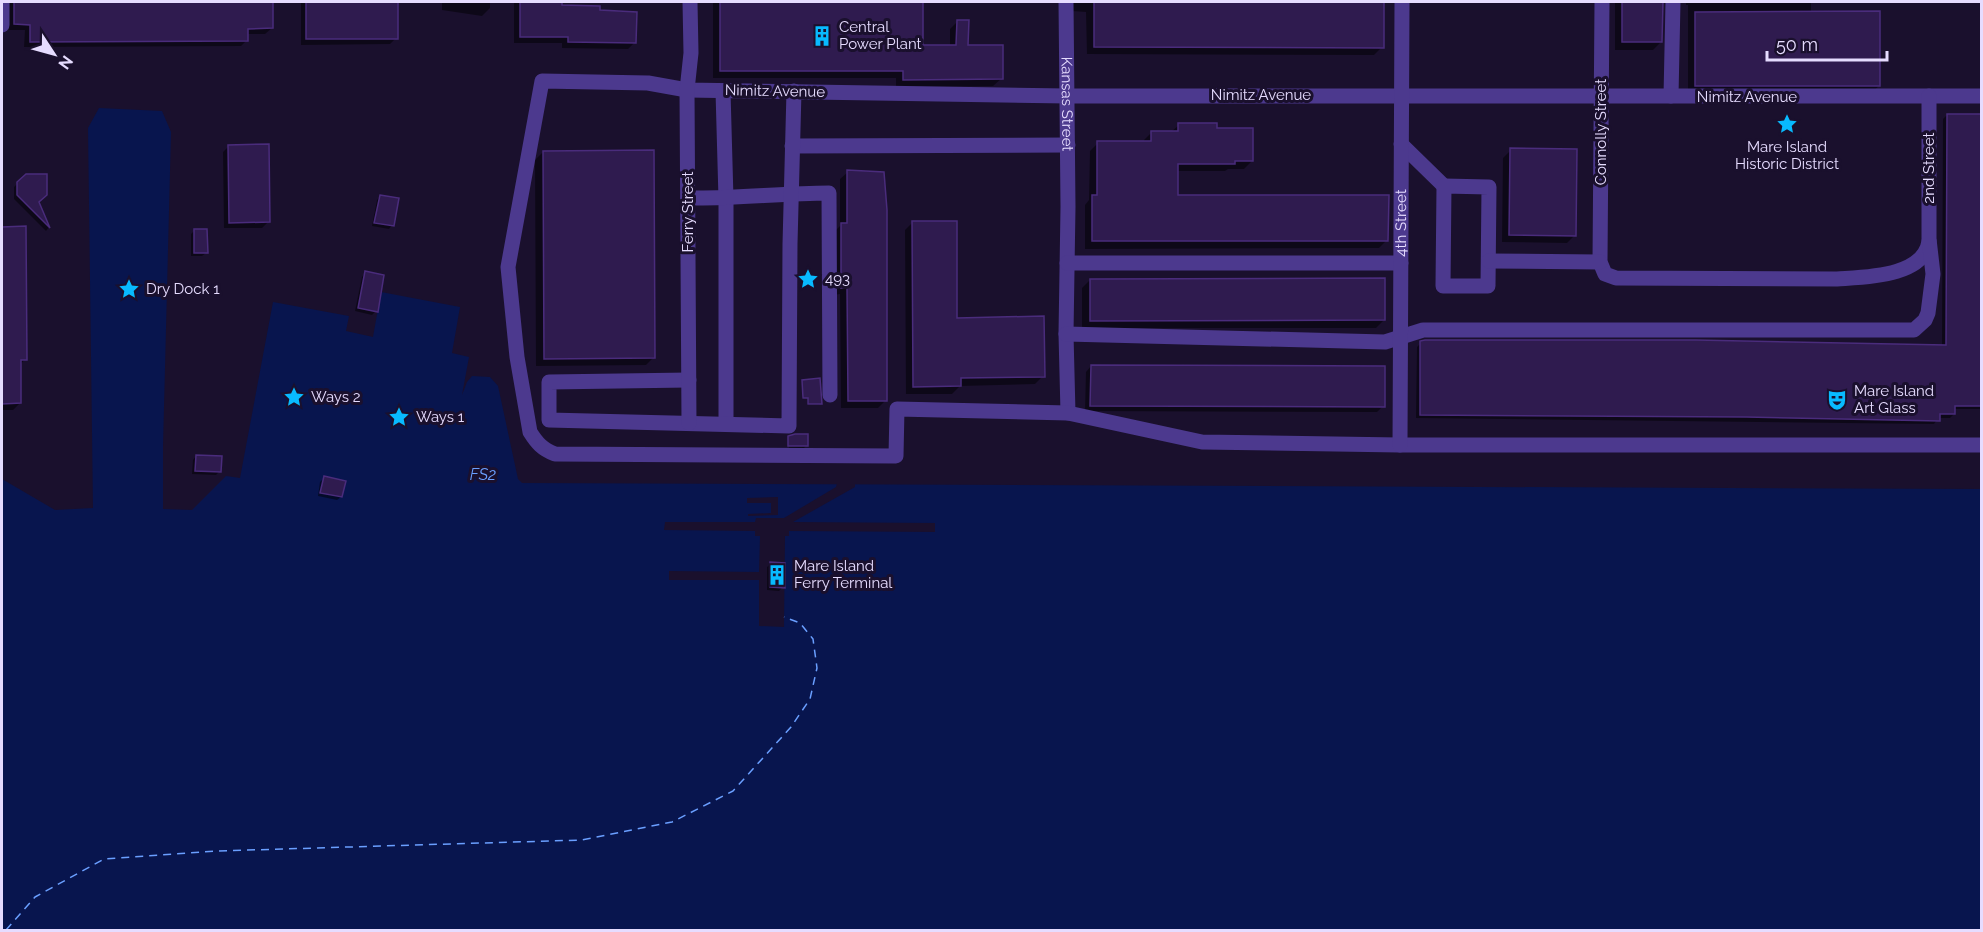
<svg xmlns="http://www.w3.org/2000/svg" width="1983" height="932" font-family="Raleway,sans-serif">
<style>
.water{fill:#08154e}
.pier{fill:#1a102d}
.shadow{fill:#0007}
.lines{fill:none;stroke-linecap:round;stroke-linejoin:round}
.ferry{stroke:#6a9fff;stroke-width:1.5;stroke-dasharray:8 6;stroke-linecap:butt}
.building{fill:#2f1b4f;stroke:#4a2c7c;stroke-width:1.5}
.minor{stroke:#4c398e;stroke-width:15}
.labels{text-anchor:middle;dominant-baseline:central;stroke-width:6;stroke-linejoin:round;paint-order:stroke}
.poi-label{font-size:15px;fill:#e6dcff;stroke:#1a102d;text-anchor:start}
.street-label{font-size:15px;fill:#e6dcff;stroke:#1a102d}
.water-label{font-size:16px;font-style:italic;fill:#6a9fff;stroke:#1a102d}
</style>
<rect width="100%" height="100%" fill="#1a102d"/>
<path class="water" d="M 99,108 L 162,111 L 171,132 L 163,446 L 163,509 L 192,510 L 226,476 L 240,478 L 273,302 L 349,316 L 346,331 L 373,337 L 381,292 L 460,307 L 452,353 L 469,357 L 462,395 L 467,382 L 472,376 L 490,377 L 498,386 L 518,479 L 522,483 L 1981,489 L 1981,930 L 2,930 L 2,479 L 55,510 L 93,508 L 88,128 Z"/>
<path class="pier" d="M 837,483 L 855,483 L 855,487 L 793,522 L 935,523 L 935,532 L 789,531 L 789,536 L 785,536 L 784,627 L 759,626 L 759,580 L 669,580 L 669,571 L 759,572 L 760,536 L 755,536 L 755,531 L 664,530 L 665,522 L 755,522 L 756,518 L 784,518 L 836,487 Z
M 778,497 L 778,515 L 748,516 L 748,514 L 771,513 L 771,503 L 747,503 L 747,498 Z"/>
<path class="shadow" d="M 9,2 L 271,2 L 272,28 L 265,34 L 247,34 L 247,40 L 241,46 L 24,47 L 25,30 L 9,30 Z
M 301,2 L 396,2 L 396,38 L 390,44 L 301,45 Z
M 442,2 L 490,2 L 490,8 L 482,16 L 442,10 Z
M 514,2 L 561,2 L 561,7 L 598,12 L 635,42 L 628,49 L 562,48 L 562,43 L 514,43 Z
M 713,2 L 922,2 L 922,46 L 950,46 L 950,29 L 958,21 L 967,46 L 1001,79 L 993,86 L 896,87 L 896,78 L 713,78 Z
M 1071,2 L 1382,2 L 1382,47 L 1374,55 L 1087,54 L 1086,12 L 1072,11 Z
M 1615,2 L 1662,2 L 1661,42 L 1653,50 L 1615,50 Z
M 1686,2 L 1811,2 L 1811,13 L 1879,86 L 1871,93 L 1688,93 L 1688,5 L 1686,5 Z
M 1947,115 L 1982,115 L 1982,409 L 1954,409 L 1954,414 L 1950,418 L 1938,418 L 1934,424 L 1416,418 L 1417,347 L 1421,343 L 1942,346 L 1943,119 Z
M 1179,125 L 1216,129 L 1252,161 L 1244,169 L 1228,169 L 1225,171 L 1176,171 L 1176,197 L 1387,240 L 1379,248 L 1085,249 L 1085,205 L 1089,200 L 1090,151 L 1098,143 L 1144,143 L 1144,140 L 1152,132 L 1171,132 Z
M 229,146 L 268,222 L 262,228 L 224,228 L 223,152 Z
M 1511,150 L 1575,235 L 1567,243 L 1502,242 L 1503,158 Z
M 543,152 L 654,357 L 646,365 L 536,366 L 535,160 Z
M 848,172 L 886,400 L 878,408 L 841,408 L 840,294 L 834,295 L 834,232 L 840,226 L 840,179 Z
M 26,175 L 49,227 L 46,231 L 14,199 L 14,187 Z
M 380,196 L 392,225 L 389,229 L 372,226 L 377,200 Z
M 913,222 L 956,319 L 1043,376 L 1035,384 L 960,386 L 952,394 L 906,394 L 905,230 Z
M 2,228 L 25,228 L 25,359 L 20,365 L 20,403 L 13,410 L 2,410 Z
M 195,230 L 206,253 L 202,256 L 191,256 L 191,234 Z
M 365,273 L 376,311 L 372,315 L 355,311 L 362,277 Z
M 1090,280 L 1384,320 L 1376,328 L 1082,328 L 1082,288 Z
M 1091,366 L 1383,406 L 1377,412 L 1085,411 L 1086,372 Z
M 803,381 L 820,404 L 819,405 L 807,405 L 807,398 L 802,399 Z
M 789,437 L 807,445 L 803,449 L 789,449 Z
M 196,456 L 220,471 L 216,475 L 192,474 L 193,460 Z
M 324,478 L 341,497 L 337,500 L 318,496 L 320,482 Z
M 771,564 L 783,587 L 779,591 L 767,590 L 767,567 Z"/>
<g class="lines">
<path class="ferry" d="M 6,930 L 35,897 L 104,859 L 216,851 L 582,840 L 672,822 L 733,791 L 791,727 L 810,699 L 817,668 L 813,639 L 800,623 L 784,617"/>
</g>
<path class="building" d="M 14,2 L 273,2 L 273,28 L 248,29 L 248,41 L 30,42 L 30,25 L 14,24 Z
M 306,2 L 398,2 L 398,39 L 306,39 Z
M 520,2 L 562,2 L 562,5 L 600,6 L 600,10 L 637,12 L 636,43 L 568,42 L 568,37 L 520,37 Z
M 720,2 L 923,2 L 923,45 L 956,45 L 957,20 L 969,20 L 968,45 L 1003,45 L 1003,79 L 903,80 L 903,71 L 720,71 Z
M 1094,2 L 1384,2 L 1384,48 L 1094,47 Z
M 1622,2 L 1663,2 L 1662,42 L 1622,42 Z
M 1880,11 L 1880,86 L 1695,86 L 1695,12 Z
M 1947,114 L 1982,114 L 1982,406 L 1955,406 L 1955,414 L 1940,414 L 1940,421 L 1746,417 L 1420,415 L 1420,341 L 1425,340 L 1696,340 L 1946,345 Z
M 1178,123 L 1217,123 L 1217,128 L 1253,128 L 1253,161 L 1235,161 L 1235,164 L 1178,164 L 1178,195 L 1389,195 L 1388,241 L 1092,241 L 1092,195 L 1097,195 L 1097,141 L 1151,141 L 1151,131 L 1178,131 Z
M 269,144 L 270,222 L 229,223 L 228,145 Z
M 1510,148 L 1577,149 L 1576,236 L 1509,235 Z
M 654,150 L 655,358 L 544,359 L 543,151 Z
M 847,170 L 884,172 L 887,210 L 887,401 L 848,401 L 847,287 L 841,288 L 841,223 L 847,223 Z
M 26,174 L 47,174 L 47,195 L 39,202 L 50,228 L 17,195 L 17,182 Z
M 380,195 L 399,198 L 394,226 L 374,223 Z
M 912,221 L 957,221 L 957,318 L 1044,316 L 1045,377 L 961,378 L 961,386 L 913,387 Z
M 26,226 L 27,360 L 21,360 L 21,403 L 2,404 L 2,227 Z
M 194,229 L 207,229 L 208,253 L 194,253 Z
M 365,271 L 384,275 L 378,312 L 358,308 Z
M 1385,278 L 1385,320 L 1090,321 L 1090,279 Z
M 1091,365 L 1385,366 L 1385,407 L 1090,406 Z
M 820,378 L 822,404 L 808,404 L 808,398 L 803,398 L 802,380 Z
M 795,434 L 808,434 L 808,446 L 788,446 L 788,436 Z
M 196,455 L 222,456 L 221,472 L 195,471 Z
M 324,476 L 346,481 L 342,497 L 320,493 Z
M 770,562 L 785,563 L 785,588 L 770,587 Z"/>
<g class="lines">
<g class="minor">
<path id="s1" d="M 1066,2 L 1068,207 L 1066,334 L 1068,413"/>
<path d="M 1602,2 L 1600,262 L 1605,274 L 1616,278 L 1837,279 C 1865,277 1924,277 1929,241"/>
<path d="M 2,25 L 2,2"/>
<path d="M 723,91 L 726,199 L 726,423"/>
<path d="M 1671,96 L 1673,2"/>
<path d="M 1982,96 L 1067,96 L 687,90 L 648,83 L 542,81 L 508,267 L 517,357 L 530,432 C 537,443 542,449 555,454 L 896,456 L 897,409 L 1068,413 L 1202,442 L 1400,445 L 1982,445"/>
<path d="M 1401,144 L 1444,186"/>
<path d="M 792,146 L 1068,145"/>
<path d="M 1444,186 L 1489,187 L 1488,286 L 1443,286 Z"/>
<path d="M 688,198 C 735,199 782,193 829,193 L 830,395"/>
<path d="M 1489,261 L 1600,262"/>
<path d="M 1067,263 L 1401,263"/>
<path d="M 1066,334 L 1385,342 L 1423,330 L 1914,330 L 1925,320 L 1928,313 L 1933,274 L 1929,239 L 1929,96"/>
<path d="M 689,380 L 549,382 L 549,420 L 789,426 L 790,244 L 794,91"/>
<path d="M 689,423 L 687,90 L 691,53 L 690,2"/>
<path id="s2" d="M 1400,445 L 1402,2"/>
</g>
</g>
<defs>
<g id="building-bare" transform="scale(1.62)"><path d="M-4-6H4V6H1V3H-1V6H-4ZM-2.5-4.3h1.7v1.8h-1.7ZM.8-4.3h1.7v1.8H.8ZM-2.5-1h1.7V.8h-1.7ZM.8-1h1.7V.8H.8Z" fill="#08baff" stroke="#1a102d" stroke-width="2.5" paint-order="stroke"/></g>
<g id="sight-bare" transform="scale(1.62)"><path d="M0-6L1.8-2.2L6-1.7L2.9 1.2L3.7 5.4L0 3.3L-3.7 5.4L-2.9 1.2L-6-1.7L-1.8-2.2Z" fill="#08baff" stroke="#1a102d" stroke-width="2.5" paint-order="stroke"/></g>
<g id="theatre-bare" transform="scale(1.62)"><path d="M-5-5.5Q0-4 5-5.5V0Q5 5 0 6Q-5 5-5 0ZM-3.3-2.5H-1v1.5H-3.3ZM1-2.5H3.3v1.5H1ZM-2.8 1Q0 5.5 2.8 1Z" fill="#08baff" stroke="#1a102d" stroke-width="2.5" paint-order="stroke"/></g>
</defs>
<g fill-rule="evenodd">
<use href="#building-bare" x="822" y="36"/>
<use href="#sight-bare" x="1787" y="124"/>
<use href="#sight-bare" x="808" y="279"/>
<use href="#sight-bare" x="129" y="289"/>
<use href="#sight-bare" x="294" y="397"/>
<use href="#theatre-bare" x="1837" y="400"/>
<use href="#sight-bare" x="399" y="417"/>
<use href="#building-bare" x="777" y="575"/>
</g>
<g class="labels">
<g class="poi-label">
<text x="839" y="27">Central<tspan x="839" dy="17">Power Plant</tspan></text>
<text x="1787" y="147" text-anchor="middle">Mare Island<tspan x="1787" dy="17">Historic District</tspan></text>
<text x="825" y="279">493</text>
<text x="146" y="289">Dry Dock 1</text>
<text x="1854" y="391">Mare Island<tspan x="1854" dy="17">Art Glass</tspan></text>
<text x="311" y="397">Ways 2</text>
<text x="416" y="417">Ways 1</text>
<text x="794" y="566">Mare Island<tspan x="794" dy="17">Ferry Terminal</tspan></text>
</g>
<g class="street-label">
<text transform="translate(775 91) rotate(1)">Nimitz Avenue</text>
<text x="1261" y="95">Nimitz Avenue</text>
<text x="1747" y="97">Nimitz Avenue</text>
<text stroke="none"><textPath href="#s1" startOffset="102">Kansas Street</textPath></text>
<text transform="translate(1601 132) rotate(-90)">Connolly Street</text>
<text transform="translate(1929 168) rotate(-90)">2nd Street</text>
<text transform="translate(688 212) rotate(-90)">Ferry Street</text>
<text stroke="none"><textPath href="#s2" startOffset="222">4th Street</textPath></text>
</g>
<g class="water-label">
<text x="483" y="474">FS2</text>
</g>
</g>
<rect width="1983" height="932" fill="none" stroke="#e6dcff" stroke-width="6"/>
<g transform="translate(54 54) rotate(126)" stroke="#1a102d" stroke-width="4.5" paint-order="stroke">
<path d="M0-4.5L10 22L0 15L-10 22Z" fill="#e6dcff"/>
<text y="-9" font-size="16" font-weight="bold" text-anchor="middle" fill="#e6dcff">N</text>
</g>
<path d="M1767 51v9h120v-9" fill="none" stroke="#e6dcff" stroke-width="3"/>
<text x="1776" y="51" font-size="18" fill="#e6dcff" stroke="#1a102d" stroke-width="4.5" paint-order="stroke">50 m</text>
</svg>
